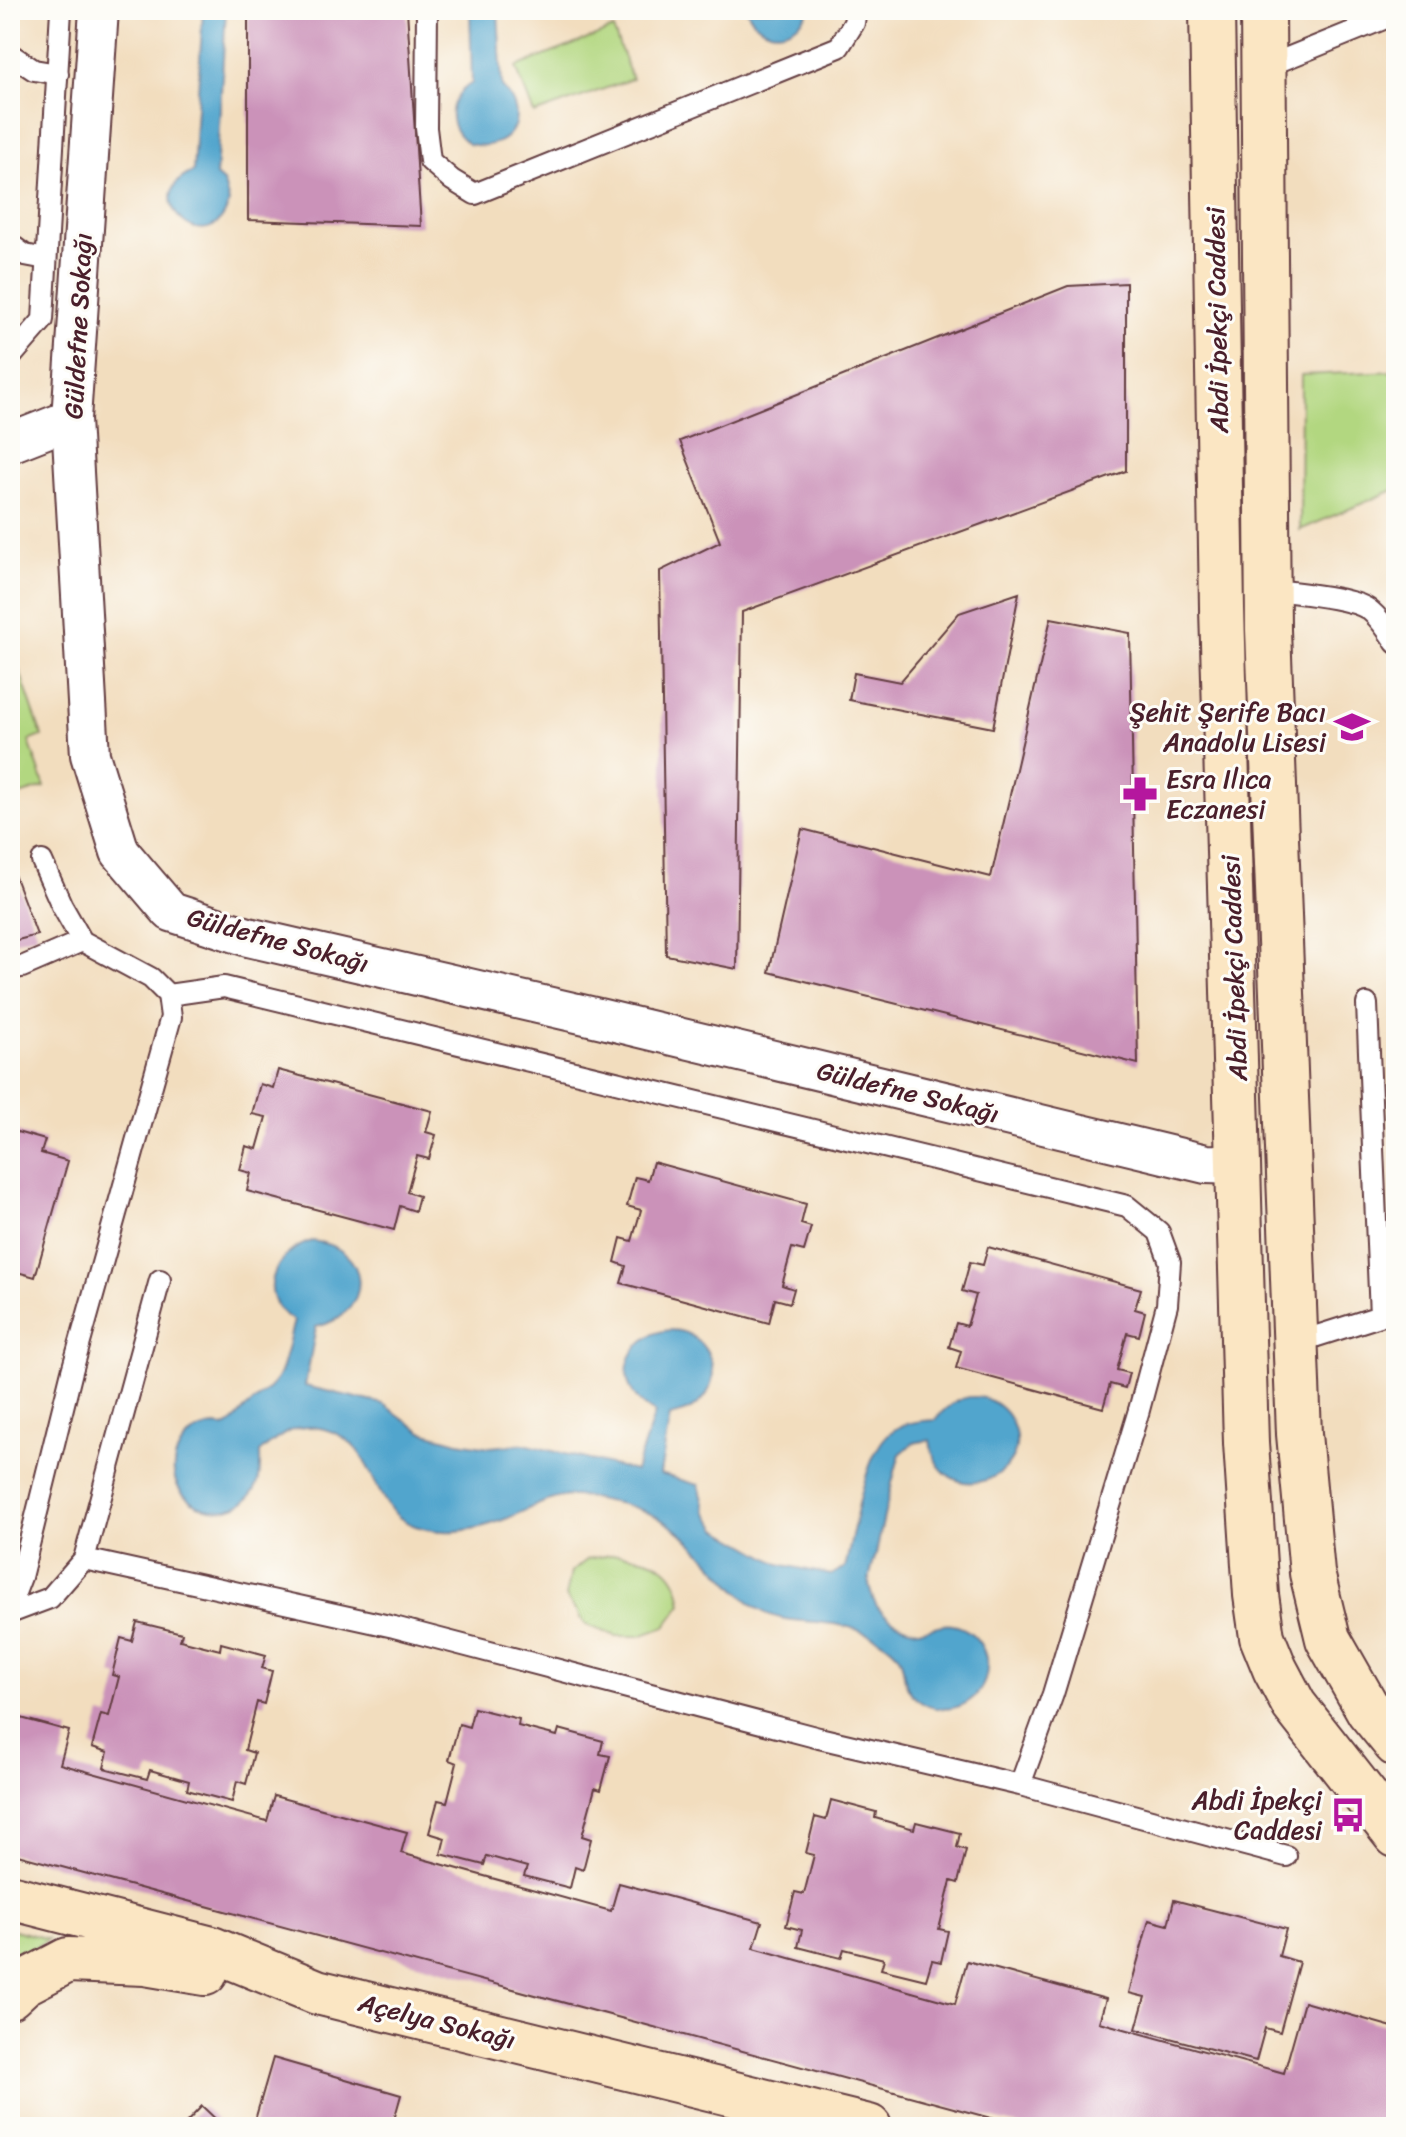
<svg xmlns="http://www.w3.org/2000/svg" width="1406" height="2137" font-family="Sriracha,sans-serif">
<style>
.green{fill:#b2d780;stroke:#7e7b56;stroke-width:2}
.water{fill:#51a5cd;stroke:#4e627c;stroke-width:2}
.building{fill:#cb92b9}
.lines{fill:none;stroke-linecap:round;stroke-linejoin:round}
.lane-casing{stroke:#633c41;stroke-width:24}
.street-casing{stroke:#633c41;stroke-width:42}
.secondary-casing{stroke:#633c41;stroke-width:48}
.lane{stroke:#fff;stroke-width:20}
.street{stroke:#fff;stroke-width:38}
.secondary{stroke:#fbe6c3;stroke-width:44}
.labels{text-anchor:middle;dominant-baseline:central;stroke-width:6;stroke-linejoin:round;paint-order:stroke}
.street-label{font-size:26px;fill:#4a1f2b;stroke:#fdfcf7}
.poi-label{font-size:26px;fill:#4a1f2b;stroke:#fdfcf7;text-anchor:end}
</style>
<rect width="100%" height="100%" fill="#fdfcf7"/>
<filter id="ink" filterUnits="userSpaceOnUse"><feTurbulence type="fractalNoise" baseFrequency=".0125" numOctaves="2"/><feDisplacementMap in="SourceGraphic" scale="16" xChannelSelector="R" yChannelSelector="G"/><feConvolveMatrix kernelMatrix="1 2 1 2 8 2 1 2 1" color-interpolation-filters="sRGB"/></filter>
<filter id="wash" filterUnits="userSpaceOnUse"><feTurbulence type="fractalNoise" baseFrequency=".006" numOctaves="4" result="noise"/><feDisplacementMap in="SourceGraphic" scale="32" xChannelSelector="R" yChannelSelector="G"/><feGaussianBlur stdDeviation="1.8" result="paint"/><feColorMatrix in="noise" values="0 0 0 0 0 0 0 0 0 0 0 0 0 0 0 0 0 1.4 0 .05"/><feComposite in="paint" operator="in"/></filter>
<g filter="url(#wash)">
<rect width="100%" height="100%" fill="#f2ddbe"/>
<path class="green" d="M 613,29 L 632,79 L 534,114 L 516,67 Z
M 1396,371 L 1396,489 L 1300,530 L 1301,375 Z
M 10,643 L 42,736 L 29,741 L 45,787 L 10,798 Z
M 616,1554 C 651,1557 677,1563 682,1604 L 665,1627 L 640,1636 L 616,1636 L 586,1625 L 566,1597 L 571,1572 L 588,1559 Z
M 10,1929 L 48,1939 L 10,1964 Z"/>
<path class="water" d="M 203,10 L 226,10 L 216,176 L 224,183 L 229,202 C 211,267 134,196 193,172 Z
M 470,10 L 498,10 L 502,87 C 532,117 510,153 469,144 C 445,127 446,99 472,83 Z
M 747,10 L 809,10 C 795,38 760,40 747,10 Z
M 312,1241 C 372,1247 375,1313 316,1327 L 305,1386 L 383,1404 L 422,1432 L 458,1442 L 490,1447 L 524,1444 L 635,1471 L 655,1413 C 584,1370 667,1295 705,1349 C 712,1359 715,1372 711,1384 C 706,1404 689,1412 670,1416 L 660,1474 L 699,1485 L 706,1511 L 718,1529 L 779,1564 L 831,1575 L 845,1567 C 855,1533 863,1448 894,1430 C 907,1422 920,1421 935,1420 C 947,1405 962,1393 983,1398 C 995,1401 1006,1410 1011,1421 C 1040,1479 939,1515 930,1440 L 913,1443 L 900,1454 C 890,1487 883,1520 876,1554 C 874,1562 869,1574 869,1583 C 869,1589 874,1602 877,1606 C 884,1617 905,1628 918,1630 C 929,1631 940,1622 953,1625 C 981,1630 997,1665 980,1690 C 963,1715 925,1715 909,1690 C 902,1679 905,1665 899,1656 C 891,1646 882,1640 870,1635 C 855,1628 841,1624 824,1623 C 803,1620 779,1622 760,1610 C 747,1601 735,1588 725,1577 C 687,1537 663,1509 606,1501 C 595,1499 582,1495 571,1496 C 549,1497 527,1510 508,1518 C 483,1528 453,1535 426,1529 C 363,1517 385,1445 324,1429 C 297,1422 280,1435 260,1452 C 260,1462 261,1473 258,1483 C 240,1531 163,1509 175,1459 C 180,1441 195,1427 215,1426 C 219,1426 223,1428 227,1426 C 233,1424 240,1414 245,1409 C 255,1400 268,1391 276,1380 C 285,1368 289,1336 294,1321 C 254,1298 273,1252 312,1241 Z"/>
<g id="blocks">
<path class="building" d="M 248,10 L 407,10 L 421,226 L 248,220 Z
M 1126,283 L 1126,471 L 742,612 L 737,969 L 666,955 L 660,571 L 720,542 L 680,441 L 1068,286 Z
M 1019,593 L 993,728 L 849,700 L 854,673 L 900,682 L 959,613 Z
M 1051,618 L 1130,633 L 1138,1064 L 769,972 L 802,829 L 991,877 Z
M 10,864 L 37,935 L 10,942 Z
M 278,1070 L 432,1111 L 426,1132 L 436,1135 L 429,1159 L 417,1156 L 407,1192 L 419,1196 L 415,1211 L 400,1206 L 394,1230 L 247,1191 L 251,1173 L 240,1170 L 246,1146 L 257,1149 L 266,1117 L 252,1114 L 260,1084 L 273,1088 Z
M 10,1130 L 45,1140 L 41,1153 L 68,1161 L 35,1277 L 10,1270 Z
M 653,1162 L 806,1204 L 801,1224 L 811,1227 L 804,1251 L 792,1248 L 782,1285 L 794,1289 L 790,1303 L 775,1299 L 769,1323 L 621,1283 L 626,1266 L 615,1262 L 621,1238 L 632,1241 L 641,1210 L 627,1206 L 635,1177 L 648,1180 Z
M 988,1247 L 1141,1289 L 1135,1309 L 1145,1312 L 1139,1336 L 1127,1333 L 1117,1370 L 1129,1373 L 1125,1388 L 1110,1384 L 1103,1408 L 956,1368 L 961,1351 L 949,1347 L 956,1323 L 967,1326 L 976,1295 L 962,1291 L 970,1262 L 983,1265 Z
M 137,1622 L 182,1633 L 180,1640 L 220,1650 L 221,1643 L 266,1655 L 262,1668 L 272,1671 L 264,1704 L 257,1702 L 245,1750 L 254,1753 L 246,1784 L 237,1781 L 232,1802 L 187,1790 L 189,1781 L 150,1770 L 147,1779 L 104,1768 L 108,1752 L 92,1747 L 101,1714 L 109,1716 L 119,1677 L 112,1675 L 121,1638 L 132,1641 Z
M 474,1708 L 519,1719 L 518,1726 L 557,1736 L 559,1729 L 603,1741 L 600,1754 L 610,1756 L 601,1790 L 595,1788 L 582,1836 L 591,1839 L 583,1870 L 575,1867 L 570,1888 L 524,1876 L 527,1867 L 487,1856 L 484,1865 L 441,1854 L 445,1838 L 429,1833 L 438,1800 L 447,1802 L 457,1763 L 449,1760 L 459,1724 L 469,1727 Z
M 10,1715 L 69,1731 L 60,1764 L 267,1821 L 274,1796 L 407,1832 L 401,1853 L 611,1911 L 619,1883 L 762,1922 L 754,1948 L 955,2004 L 967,1961 L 1106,1999 L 1099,2022 L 1284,2073 L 1304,2002 L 1396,2028 L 1396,2127 L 1024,2127 L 10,1853 Z
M 831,1800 L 876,1812 L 875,1818 L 914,1829 L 916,1822 L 960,1833 L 957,1847 L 966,1850 L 958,1883 L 951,1881 L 939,1929 L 948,1931 L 941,1962 L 932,1960 L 926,1980 L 881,1969 L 884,1959 L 844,1949 L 841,1958 L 798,1947 L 802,1930 L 786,1926 L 795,1892 L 804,1894 L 814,1855 L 806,1853 L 815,1817 L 826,1820 Z
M 1174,1900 L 1286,1929 L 1279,1956 L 1299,1962 L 1280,2032 L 1265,2028 L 1256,2061 L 1136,2029 L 1145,1997 L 1129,1993 L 1149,1920 L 1168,1925 Z
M 273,2058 L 401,2095 L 392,2127 L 253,2127 Z
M 202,2106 L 224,2127 L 182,2127 Z"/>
</g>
</g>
<g filter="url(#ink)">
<use href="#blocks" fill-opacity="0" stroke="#633c41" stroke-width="2"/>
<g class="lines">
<g class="lane-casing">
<path id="lane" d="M 427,10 L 426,128 L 430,161 L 452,180 L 475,194 L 839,47 L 854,23 L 856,10
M 10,54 L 34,70 L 58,74
M 1263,68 L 1396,14
M 10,244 L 25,255 L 46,259
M 10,358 L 43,320 L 61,10
M 1269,589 C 1293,593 1350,597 1368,609 C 1380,618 1388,631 1396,643
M 10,969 L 22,967 L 82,941
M 168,995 L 224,987 L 1127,1206 L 1159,1232 L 1170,1262 L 1167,1305 L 1139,1410 L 1053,1694 L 1020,1785
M 160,1280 L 84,1559 L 394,1627 L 819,1738 L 1020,1785 L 1286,1856
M 1295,1343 L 1380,1316 L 1367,1004
M 10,1606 L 21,1577 L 72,1371 L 171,1017 L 168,995 L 151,978 L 82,941 L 62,906 L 42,861
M 10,1613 L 50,1598 L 84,1559"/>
</g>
<g class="street-casing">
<path id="street" d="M 99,10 L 71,419 L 90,755 L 120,852 L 171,912 L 248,937 L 603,1019 L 1206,1164 L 1240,1165
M 10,443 L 71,419"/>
</g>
<g class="secondary-casing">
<path id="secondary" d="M 1212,10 L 1222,608 L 1246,1443 L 1256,1595 L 1262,1637 L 1275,1669 L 1294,1705 L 1396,1835
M 1263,10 L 1268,630 L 1299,1434 L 1312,1573 L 1328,1639 L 1369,1711 L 1396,1744
M 10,1897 L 212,1949 L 317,1992 L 869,2127
M 10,1996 L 24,1983 L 68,1960 L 145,1963 L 205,1973"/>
</g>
<use href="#lane" class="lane"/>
<use href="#street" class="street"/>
<use href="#secondary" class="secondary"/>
</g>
</g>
<defs>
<g id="school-bare" transform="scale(2.76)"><path d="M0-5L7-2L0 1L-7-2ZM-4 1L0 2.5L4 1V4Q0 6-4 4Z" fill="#b5179e" stroke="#fdfcf7" stroke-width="2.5" paint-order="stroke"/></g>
<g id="pharmacy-bare" transform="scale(2.76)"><path d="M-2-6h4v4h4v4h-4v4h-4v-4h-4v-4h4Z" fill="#b5179e" stroke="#fdfcf7" stroke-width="2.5" paint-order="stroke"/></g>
<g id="bus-bare" transform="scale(2.76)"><path d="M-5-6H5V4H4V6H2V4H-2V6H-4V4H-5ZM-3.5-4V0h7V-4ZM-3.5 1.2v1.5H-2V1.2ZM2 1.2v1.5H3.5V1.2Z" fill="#b5179e" stroke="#fdfcf7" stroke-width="2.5" paint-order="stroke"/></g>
</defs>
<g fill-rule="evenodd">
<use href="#school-bare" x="1352" y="727"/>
<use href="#pharmacy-bare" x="1140" y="794"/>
<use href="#bus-bare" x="1348" y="1815"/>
</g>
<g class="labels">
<g class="street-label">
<text transform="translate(1217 320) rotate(-91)">Abdi İpekçi Caddesi</text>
<text transform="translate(78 326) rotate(-87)">Güldefne Sokağı</text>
<text transform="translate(278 940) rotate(15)">Güldefne Sokağı</text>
<text transform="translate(1234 968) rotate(-92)">Abdi İpekçi Caddesi</text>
<text transform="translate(908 1092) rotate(14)">Güldefne Sokağı</text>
<text transform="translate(437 2021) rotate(14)">Açelya Sokağı</text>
</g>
<g class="poi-label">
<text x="1326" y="712">Şehit Şerife Bacı<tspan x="1326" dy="30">Anadolu Lisesi</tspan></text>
<text x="1166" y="779" text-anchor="start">Esra Ilıca<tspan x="1166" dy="30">Eczanesi</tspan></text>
<text x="1322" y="1800">Abdi İpekçi<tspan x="1322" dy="30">Caddesi</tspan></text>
</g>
</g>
<rect width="1406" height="2137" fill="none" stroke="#fdfcf7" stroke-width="40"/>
</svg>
